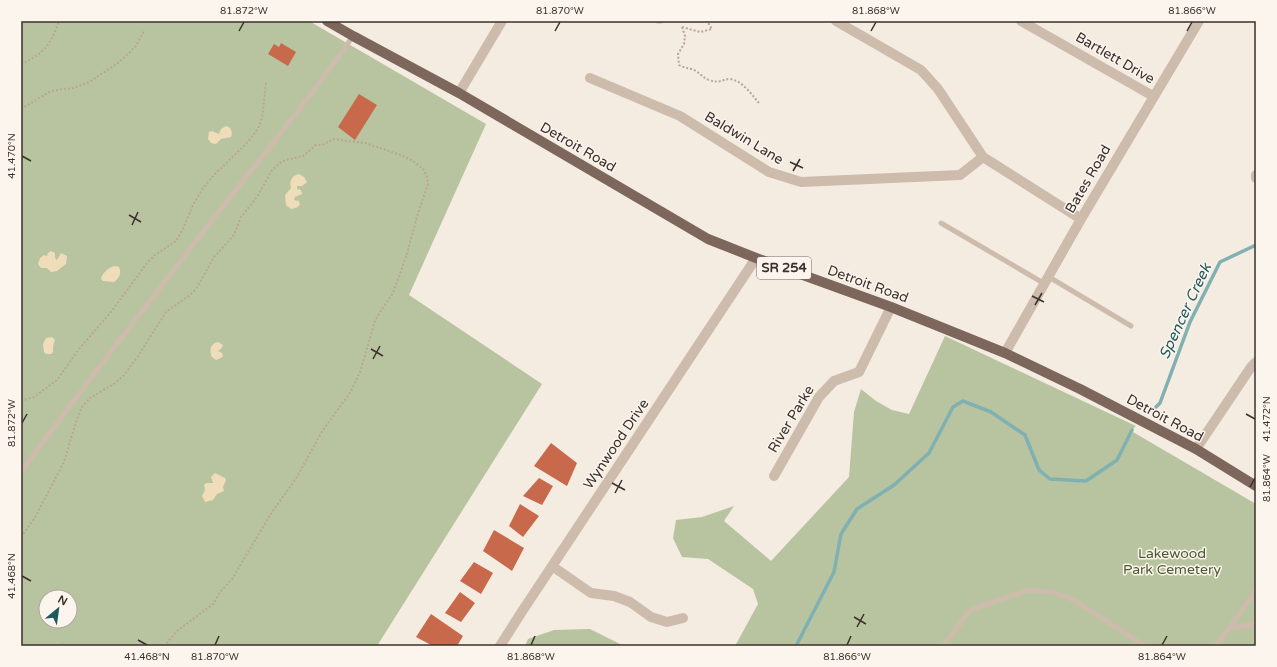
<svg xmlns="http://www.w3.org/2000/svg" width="1277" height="667" font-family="'Varela Round',sans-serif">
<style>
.green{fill:#b8c4a0;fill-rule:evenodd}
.sand{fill:#efdcb8}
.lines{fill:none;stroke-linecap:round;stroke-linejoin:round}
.stream{stroke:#7fb0b2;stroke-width:3.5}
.building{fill:#c8694b}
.path{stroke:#b9a596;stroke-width:2;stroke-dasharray:2 2;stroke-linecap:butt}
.service{stroke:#cdbbac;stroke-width:5}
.minor{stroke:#cdbbac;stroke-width:10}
.primary{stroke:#7d675c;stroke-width:10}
.ticks{fill:none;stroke:#3b302b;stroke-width:1.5}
.labels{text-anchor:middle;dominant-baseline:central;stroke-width:3;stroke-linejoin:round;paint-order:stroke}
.shield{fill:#fbf5ee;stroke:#756b66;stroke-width:1}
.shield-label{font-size:13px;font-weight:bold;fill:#3b302b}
.street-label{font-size:14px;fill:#3b302b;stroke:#fbf5ee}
.park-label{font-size:14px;fill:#4a5a2e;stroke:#fbf5ee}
.water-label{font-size:15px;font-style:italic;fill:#1f5a5e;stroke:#fbf5ee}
.neatline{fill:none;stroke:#3b302b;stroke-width:1.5}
.ticks-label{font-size:10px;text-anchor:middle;fill:#3b302b}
</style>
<rect width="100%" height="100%" fill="#f4ebe1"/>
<path class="green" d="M 21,21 L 309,21 L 486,124 L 409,295 L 542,384 L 377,646 L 21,646 ZM 46,597 L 70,597 L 70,621 L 46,621 Z
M 945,336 L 1136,426 L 1132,430 L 1123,449 L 1133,432 L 1256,504 L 1256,646 L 735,646 L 758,604 L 753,589 L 708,559 L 682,557 L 673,538 L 676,520 L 702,517 L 734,506 L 724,521 L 771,561 L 849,477 L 854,412 L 861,389 L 876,401 L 892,410 L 909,414 Z
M 590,629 L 624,646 L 525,646 L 528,639 L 554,630 Z"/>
<path class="sand" d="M 226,126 C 231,127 233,132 231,137 L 221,139 L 216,144 L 211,143 L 208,139 L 209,132 L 212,131 L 219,134 L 221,129 Z
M 299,174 L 304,177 L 307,182 L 302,186 L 297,186 L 297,189 L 301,190 L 302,194 L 295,197 L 294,200 L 299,201 L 300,205 L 296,208 L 291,209 L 286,205 L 285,195 L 291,188 C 289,182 291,176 299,174 Z
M 51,251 L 55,253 L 55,258 L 57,260 L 61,253 L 67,256 L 66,264 L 57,271 L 51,272 L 47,268 L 41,268 L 38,264 L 40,258 L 44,255 L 47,256 L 48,253 Z
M 116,266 L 119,267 C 122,274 119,278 114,282 L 103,281 L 101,279 C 102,273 110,266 116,266 Z
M 52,337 L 55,340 L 53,346 L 53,352 L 51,354 L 46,354 L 44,352 L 43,344 L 46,338 Z
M 218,342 L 223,345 L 221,349 L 218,351 L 222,353 L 223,356 L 221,358 L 216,360 L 212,357 C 209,350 210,344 218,342 Z
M 215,473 L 225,478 L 226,480 L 223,487 L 224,491 L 217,494 L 213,500 L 205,502 L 202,496 L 205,490 L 204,485 L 206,483 L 213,483 L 211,477 Z"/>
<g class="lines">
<path class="stream" d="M 1156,407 L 1160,403 L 1190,322 L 1220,262 L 1256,245
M 796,646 L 834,572 L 841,534 L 857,509 L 894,485 L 929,453 L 953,407 L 963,401 L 991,412 L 1025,435 L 1039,470 L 1050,479 L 1086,481 L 1117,460 L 1132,430"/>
</g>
<path class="building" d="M 281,43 L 296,52 L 288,66 L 268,54 L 274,44 L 279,47 Z
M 359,94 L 377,105 L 355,140 L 338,127 Z
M 551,443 L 577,463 L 567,486 L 534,466 Z
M 539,478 L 553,486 L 542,505 L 523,496 Z
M 520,504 L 539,516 L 523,537 L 509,526 Z
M 494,530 L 524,548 L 512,571 L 483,551 Z
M 474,562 L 493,573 L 481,594 L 460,581 Z
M 460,592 L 475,603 L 461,622 L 445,613 Z
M 431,614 L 463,636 L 457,646 L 433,646 L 416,637 Z"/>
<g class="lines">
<path class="path" d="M 682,27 L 685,36 L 684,44 L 678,54 L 679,65 C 684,68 689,68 694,70 C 699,72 703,78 709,80 C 720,84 723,79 730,79 C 743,81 751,94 759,103
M 682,27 L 700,32 L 712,29 L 707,21
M 21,64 C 44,54 51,44 59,21
M 21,109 L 51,91 L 74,88 L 89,82 L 118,63 L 130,52 L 136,46 L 144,31
M 21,401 L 34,397 L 57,380 L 79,349 L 111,312 L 147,263 L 155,255 L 176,241 L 183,229 L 193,205 L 203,188 L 214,175 L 245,145 L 258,129 L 262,118 L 266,83
M 21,537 L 34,519 L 64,462 L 77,419 L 82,407 L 90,398 L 114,384 L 124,375 L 136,359 L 166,312 L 190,295 L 196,289 L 214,257 L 234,235 L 241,217 L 257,197 L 272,170 L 280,163 L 286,160 L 303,156 L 316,145 L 322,145 L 334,139 L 365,143 L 401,155 L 413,161 L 423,169 L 427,177 L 428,184 L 418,213 L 406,257 L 393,293 L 380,312 L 375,321 L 360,372 L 351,391 L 321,433 L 297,477 L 272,512 L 232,579 L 221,591 L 213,604 L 177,631 L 164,646
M 59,646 L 63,643"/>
<path class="service" d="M 658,21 L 661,21
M 941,223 L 1045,284
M 1049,277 L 1131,326
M 21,472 C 88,380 158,290 228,200 C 270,146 314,93 353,36
M 1229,628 L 1256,624
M 943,646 L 970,610 L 1029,590 L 1052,592 L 1074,600 L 1145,646
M 1214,646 L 1221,640 L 1256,590"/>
<path class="minor" d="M 836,21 L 921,70 L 938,89 L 983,157 L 1081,219
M 1021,21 L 1153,96
M 590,78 L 680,116 L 769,172 L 801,182 L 960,175 L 983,157
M 459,93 L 502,21
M 1256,175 L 1256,178
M 1005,353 L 1081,219 L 1199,21
M 1196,449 L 1251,367 L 1256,362
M 774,476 L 819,397 L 834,381 L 859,372 L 891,307
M 552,566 L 591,593 L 614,596 L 630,602 L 651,617 L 667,622 L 683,618
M 500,646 L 521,613 L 756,258"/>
<path class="primary" d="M 327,21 L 353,36 L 459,93 L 708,239 L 756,258 L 891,307 L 1005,353 L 1080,389 L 1196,449 L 1256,486"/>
</g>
<path class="ticks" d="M 239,31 L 244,22M 555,31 L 560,22M 871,31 L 876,22M 1187,31 L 1192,22M 22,156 L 31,161M 790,162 L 803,168M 793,171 L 800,159M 129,215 L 141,222M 132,225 L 138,212M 1032,296 L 1044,302M 1035,305 L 1042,293M 371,349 L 383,356M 373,359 L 380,346M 1246,414 L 1255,419M 22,423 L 27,414M 612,483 L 625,490M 1250,487 L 1255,478M 615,493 L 622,480M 22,576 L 31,581M 854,617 L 866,624M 857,627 L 864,614M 138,640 L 147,645M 215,645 L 219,636M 531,645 L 535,636M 847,645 L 851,636M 1162,645 L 1167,636"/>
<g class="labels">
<rect class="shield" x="757" y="257" width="54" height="22" rx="3"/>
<g class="shield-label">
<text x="784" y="268">SR 254</text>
</g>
<g class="street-label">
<text transform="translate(1115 58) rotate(30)">Bartlett Drive</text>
<text transform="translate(744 138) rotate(31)">Baldwin Lane</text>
<text transform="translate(578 147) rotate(30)">Detroit Road</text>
<text transform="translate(1088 179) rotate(-60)">Bates Road</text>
<text transform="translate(868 284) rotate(20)">Detroit Road</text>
<text transform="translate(1165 418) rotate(28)">Detroit Road</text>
<text transform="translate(791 419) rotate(-59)">River Parke</text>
<text transform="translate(616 444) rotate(-56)">Wynwood Drive</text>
</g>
<g class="park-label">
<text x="1172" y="553">Lakewood<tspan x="1172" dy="16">Park Cemetery</tspan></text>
</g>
<g class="water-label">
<text transform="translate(1185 311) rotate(-65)">Spencer Creek</text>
</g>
</g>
<rect width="1277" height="667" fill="none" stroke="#fbf5ee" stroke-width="44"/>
<g transform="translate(58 609) rotate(29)"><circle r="19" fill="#fbf5ee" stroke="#aea6a0"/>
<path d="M0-3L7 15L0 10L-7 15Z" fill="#1f5a5e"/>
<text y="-6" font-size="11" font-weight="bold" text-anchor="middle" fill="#3b302b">N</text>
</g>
<rect x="22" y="22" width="1233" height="623" class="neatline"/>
<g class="ticks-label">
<text x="244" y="14">81.872°W</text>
<text x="560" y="14">81.870°W</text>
<text x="876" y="14">81.868°W</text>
<text x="1192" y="14">81.866°W</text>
<text transform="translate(11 156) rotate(-90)" y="4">41.470°N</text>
<text transform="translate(1266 419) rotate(-90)" y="4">41.472°N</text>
<text transform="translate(11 423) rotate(-90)" y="4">81.872°W</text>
<text transform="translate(1266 478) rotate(-90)" y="4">81.864°W</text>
<text transform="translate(11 576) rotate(-90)" y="4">41.468°N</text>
<text x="147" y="660">41.468°N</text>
<text x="215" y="660">81.870°W</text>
<text x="531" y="660">81.868°W</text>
<text x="847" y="660">81.866°W</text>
<text x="1162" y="660">81.864°W</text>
</g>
</svg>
